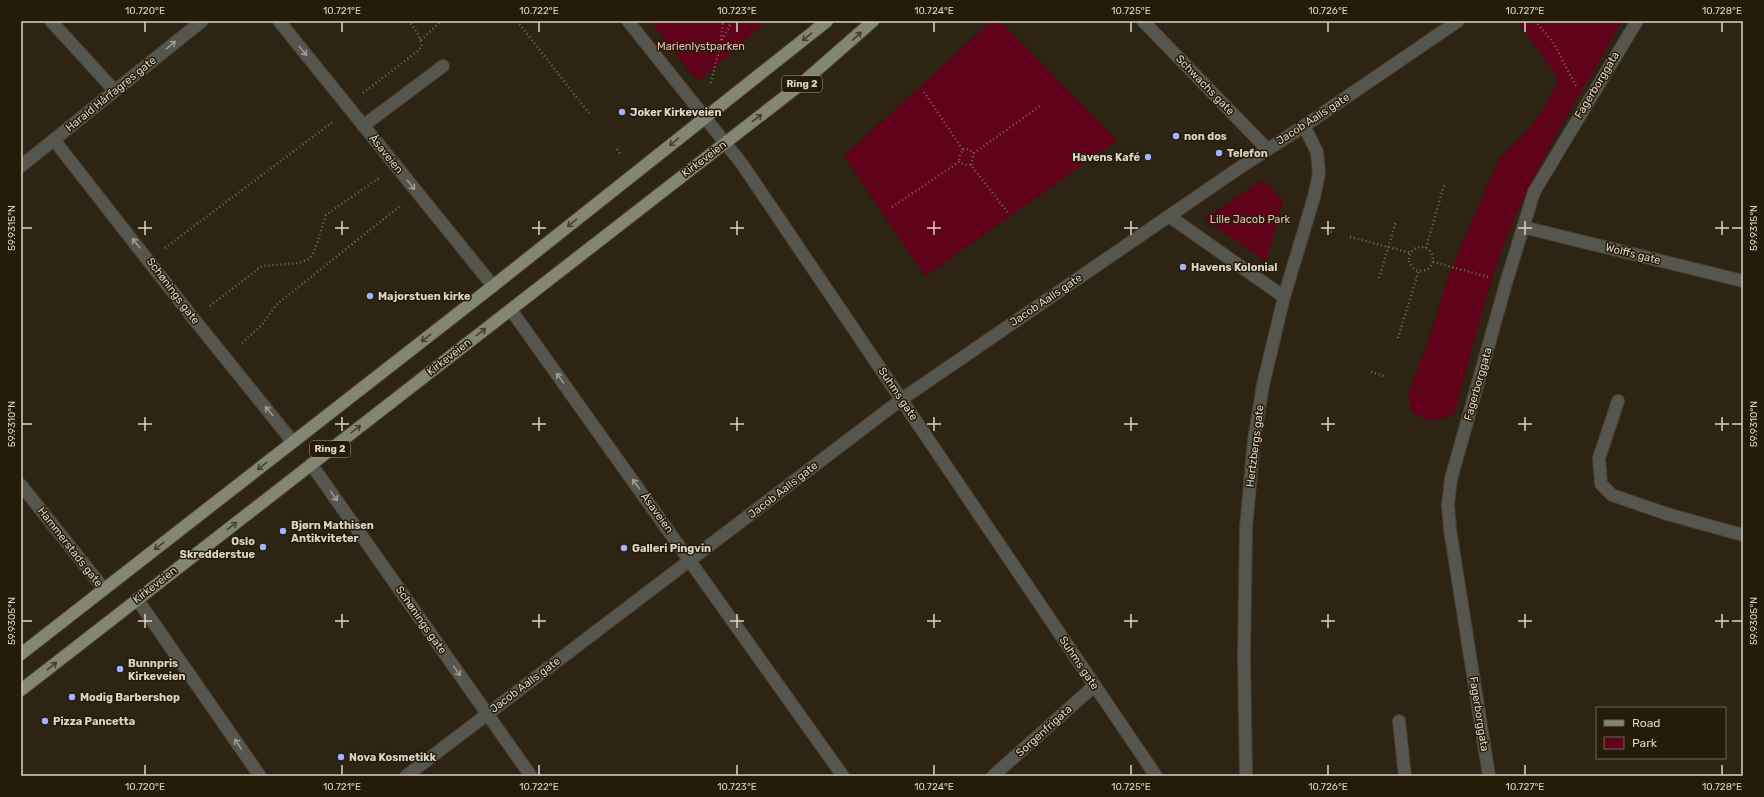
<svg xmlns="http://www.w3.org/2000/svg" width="1764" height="797" font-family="Rubik,sans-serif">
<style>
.green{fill:#5f021a}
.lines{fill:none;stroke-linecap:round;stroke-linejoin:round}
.minor-casing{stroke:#4a4030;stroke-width:14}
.major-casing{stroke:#4a4030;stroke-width:14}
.path{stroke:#756c5d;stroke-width:2.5;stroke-dasharray:1 3;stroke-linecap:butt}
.minor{stroke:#55564d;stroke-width:12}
.major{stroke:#838673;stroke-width:12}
.oneway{stroke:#45402e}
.oneway2{stroke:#9f9b91}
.ticks{fill:none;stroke:#dbd4c9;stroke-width:1.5}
.poi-dot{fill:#a6b1fc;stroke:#241b09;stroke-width:1.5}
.labels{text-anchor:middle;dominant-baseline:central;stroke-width:3;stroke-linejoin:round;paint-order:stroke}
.shield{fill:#241b09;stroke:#a49c8f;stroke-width:1}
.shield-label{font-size:10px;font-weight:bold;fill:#dbd4c9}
.park-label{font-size:11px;fill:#f0b9bb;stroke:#241b09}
.street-label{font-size:11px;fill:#dbd4c9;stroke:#241b09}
.poi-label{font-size:11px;font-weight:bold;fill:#dbd4c9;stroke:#241b09;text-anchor:start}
.neatline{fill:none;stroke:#dbd4c9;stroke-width:1.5}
.ticks-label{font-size:10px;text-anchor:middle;fill:#dbd4c9}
</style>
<rect width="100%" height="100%" fill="#2e2413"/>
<path class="green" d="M 657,21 L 767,21 L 699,80 L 690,72 L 653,25 Z
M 991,21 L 1000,21 L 1117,140 L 925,276 L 844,156 Z
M 1517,21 L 1622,21 C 1586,85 1545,147 1516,214 C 1488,278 1473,347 1454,414 C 1434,421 1429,423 1411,411 L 1408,393 L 1429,338 L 1449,274 L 1498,160 L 1531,126 L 1547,103 L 1558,80 L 1552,69 Z
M 1262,180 L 1283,200 L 1266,261 L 1204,219 Z"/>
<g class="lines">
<g class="minor-casing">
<path id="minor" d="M 51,21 L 114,90
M 279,21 L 493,286
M 628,21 L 742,164 L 1156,776
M 1143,21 L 1267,149
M 363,126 L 443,66
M 54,140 L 193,318 L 293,442
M 21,166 L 202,21
M 1169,216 L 1284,297
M 1523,227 L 1743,281
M 511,310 L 843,776
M 1618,401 L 1599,458 L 1601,484 L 1612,495 L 1667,514 L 1743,535
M 311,464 L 531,776
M 21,485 L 104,589
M 137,599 L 260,776
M 1399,721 L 1405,776
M 406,776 L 902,399 L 1242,166 L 1304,126 L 1458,21
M 993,776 L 1094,686
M 1246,776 L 1244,656 L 1246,528 L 1254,440 L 1263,385 L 1284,297 L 1314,197 L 1319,173 L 1317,152 L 1304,126
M 1489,776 L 1450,529 L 1448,505 L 1451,479 L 1506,283 L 1534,192 L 1637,21"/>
</g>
<g class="major-casing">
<path id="major" d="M 21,654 L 493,286 L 827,21
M 21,690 L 801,84 L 873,21"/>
</g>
<path class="path" d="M 517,21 L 589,113
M 1535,21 L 1553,42 L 1576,86
M 421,40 L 441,21
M 722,40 L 732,21
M 711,83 L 721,42 L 723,21
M 924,92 L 963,150 L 960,154 L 959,162
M 363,93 L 419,50 L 422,46 L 418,34 L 409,21
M 617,149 L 621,155
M 963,150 L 968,149 L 974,153
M 971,165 L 974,153 L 1040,106
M 892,207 L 959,162 L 965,165 L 971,165 L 1008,213
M 1327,230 L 1332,232
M 1350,237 L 1411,253
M1409 259a12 12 0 1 1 24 0a12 12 0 1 1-24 0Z
M 165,248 L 334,121
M 1426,248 L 1444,185
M 1433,262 L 1489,277
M 1379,278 L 1396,221
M 210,306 L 262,266 L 299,263 L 309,259 L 314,252 L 326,215 L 379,178
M 1398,338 L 1419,270
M 242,343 L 262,325 L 276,305 L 400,206
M 1371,372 L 1384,376"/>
<use href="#minor" class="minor"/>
<use href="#major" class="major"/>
</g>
<defs><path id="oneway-shaft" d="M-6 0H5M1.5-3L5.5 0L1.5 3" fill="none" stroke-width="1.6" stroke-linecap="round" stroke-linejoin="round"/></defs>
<g class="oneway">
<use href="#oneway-shaft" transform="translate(857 36) rotate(-43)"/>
<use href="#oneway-shaft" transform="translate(807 37) rotate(140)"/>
<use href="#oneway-shaft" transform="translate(757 118) rotate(-37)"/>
<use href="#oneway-shaft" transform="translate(674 142) rotate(141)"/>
<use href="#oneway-shaft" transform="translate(572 223) rotate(141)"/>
<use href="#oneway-shaft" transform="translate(481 332) rotate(-38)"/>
<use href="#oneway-shaft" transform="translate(426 338) rotate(142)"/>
<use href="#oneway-shaft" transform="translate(356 429) rotate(-38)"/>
<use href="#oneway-shaft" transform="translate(262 466) rotate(142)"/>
<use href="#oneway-shaft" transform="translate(232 526) rotate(-38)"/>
<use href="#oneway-shaft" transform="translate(159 546) rotate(142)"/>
<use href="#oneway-shaft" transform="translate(52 666) rotate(-38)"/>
</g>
<g class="oneway2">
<use href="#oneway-shaft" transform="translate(171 45) rotate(-39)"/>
<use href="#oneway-shaft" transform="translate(303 51) rotate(51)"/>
<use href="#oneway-shaft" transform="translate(411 185) rotate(51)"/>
<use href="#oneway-shaft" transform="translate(136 243) rotate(-128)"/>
<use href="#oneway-shaft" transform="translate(560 378) rotate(-126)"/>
<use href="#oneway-shaft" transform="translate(269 411) rotate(-130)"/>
<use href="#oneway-shaft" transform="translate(636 484) rotate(-126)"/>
<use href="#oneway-shaft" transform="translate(334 496) rotate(55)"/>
<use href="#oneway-shaft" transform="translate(457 671) rotate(55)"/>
<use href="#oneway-shaft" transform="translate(238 744) rotate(-124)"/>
</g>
<path class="ticks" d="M 145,22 L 145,32M 342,22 L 342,32M 539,22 L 539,32M 737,22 L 737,32M 934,22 L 934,32M 1131,22 L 1131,32M 1328,22 L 1328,32M 1525,22 L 1525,32M 1722,22 L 1722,32M 145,221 L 145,235M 342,221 L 342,235M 539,221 L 539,235M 737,221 L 737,235M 934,221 L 934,235M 1131,221 L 1131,235M 1328,221 L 1328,235M 1525,221 L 1525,235M 1722,221 L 1722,235M 22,228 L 32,228M 138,228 L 152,228M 335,228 L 349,228M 532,228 L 546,228M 730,228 L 744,228M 927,228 L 941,228M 1124,228 L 1138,228M 1321,228 L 1335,228M 1518,228 L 1532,228M 1715,228 L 1729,228M 1732,228 L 1742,228M 145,417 L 145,431M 342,417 L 342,431M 539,417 L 539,431M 737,417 L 737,431M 934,417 L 934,431M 1131,417 L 1131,431M 1328,417 L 1328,431M 1525,417 L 1525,431M 1722,417 L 1722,431M 22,424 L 32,424M 138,424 L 152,424M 335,424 L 349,424M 532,424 L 546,424M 730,424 L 744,424M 927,424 L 941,424M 1124,424 L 1138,424M 1321,424 L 1335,424M 1518,424 L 1532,424M 1715,424 L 1729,424M 1732,424 L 1742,424M 145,614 L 145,628M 342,614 L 342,628M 539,614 L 539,628M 737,614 L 737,628M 934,614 L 934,628M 1131,614 L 1131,628M 1328,614 L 1328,628M 1525,614 L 1525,628M 1722,614 L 1722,628M 22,621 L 32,621M 138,621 L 152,621M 335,621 L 349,621M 532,621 L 546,621M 730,621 L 744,621M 927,621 L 941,621M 1124,621 L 1138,621M 1321,621 L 1335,621M 1518,621 L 1532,621M 1715,621 L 1729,621M 1732,621 L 1742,621M 145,765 L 145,775M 342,765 L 342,775M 539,765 L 539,775M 737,765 L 737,775M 934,765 L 934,775M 1131,765 L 1131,775M 1328,765 L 1328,775M 1525,765 L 1525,775M 1722,765 L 1722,775"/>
<g class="poi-dot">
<circle cx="622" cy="112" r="4"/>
<circle cx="1176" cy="136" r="4"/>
<circle cx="1219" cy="153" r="4"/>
<circle cx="1148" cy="157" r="4"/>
<circle cx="1183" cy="267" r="4"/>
<circle cx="370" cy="296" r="4"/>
<circle cx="283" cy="531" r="4"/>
<circle cx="263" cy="547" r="4"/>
<circle cx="624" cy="548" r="4"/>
<circle cx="120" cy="669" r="4"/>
<circle cx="72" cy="697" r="4"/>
<circle cx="45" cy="721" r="4"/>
<circle cx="341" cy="757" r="4"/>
</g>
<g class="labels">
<g class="shield">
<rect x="782" y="76" width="40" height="16" rx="3"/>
<rect x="310" y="441" width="40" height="16" rx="3"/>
</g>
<g class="shield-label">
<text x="802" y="84">Ring 2</text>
<text x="330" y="449">Ring 2</text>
</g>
<g class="park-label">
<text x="701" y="46">Marienlystparken</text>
<text x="1250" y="219">Lille Jacob Park</text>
</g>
<g class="street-label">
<text transform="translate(1205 85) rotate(46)">Schwachs gate</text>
<text transform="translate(1597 85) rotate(-59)">Fagerborggata</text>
<text transform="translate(111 94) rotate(-39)">Harald Hårfagres gate</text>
<text transform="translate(1313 119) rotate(-33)">Jacob Aalls gate</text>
<text transform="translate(386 154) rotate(51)">Åsaveien</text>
<text transform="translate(704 159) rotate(-37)">Kirkeveien</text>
<text transform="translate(1633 254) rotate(14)">Wolffs gate</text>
<text transform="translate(173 291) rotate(53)">Schønings gate</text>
<text transform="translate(1046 300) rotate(-34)">Jacob Aalls gate</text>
<text transform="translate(449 357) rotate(-38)">Kirkeveien</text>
<text transform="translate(1478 384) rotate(-74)">Fagerborggata</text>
<text transform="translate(898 394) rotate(56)">Suhms gate</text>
<text transform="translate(1255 446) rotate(-83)">Hertzbergs gate</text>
<text transform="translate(783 490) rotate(-38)">Jacob Aalls gate</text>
<text transform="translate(657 513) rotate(54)">Åsaveien</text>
<text transform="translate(70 547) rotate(52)">Hammerstads gate</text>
<text transform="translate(155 585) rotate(-38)">Kirkeveien</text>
<text transform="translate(421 620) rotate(55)">Schønings gate</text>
<text transform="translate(1079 663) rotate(56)">Suhms gate</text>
<text transform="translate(525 685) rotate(-37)">Jacob Aalls gate</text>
<text transform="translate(1479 714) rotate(81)">Fagerborggata</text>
<text transform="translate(1044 731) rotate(-42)">Sorgenfrigata</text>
</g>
<g class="poi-label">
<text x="630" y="112">Joker Kirkeveien</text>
<text x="1184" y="136">non dos</text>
<text x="1227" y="153">Telefon</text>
<text x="1140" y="157" text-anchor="end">Havens Kafé</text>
<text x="1191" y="267">Havens Kolonial</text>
<text x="378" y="296">Majorstuen kirke</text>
<text x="291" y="525">Bjørn Mathisen<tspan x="291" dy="13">Antikviteter</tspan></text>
<text x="255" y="541" text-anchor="end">Oslo<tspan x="255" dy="13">Skredderstue</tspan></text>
<text x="632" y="548">Galleri Pingvin</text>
<text x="128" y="663">Bunnpris<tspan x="128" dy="13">Kirkeveien</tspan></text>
<text x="80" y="697">Modig Barbershop</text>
<text x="53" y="721">Pizza Pancetta</text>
<text x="349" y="757">Nova Kosmetikk</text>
</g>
</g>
<rect width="1764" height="797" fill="none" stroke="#241b09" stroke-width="44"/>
<rect x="1596" y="707" width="130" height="52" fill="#241b09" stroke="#6d6556"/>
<rect x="1604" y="720" width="20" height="6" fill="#838673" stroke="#6d6556"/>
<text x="1632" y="727" font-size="12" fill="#dbd4c9">Road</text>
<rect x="1604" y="737" width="20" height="12" fill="#5f021a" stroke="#6d6556"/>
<text x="1632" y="747" font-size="12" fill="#dbd4c9">Park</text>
<rect x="22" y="22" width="1720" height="753" class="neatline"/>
<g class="ticks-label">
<text x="145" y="14">10.720°E</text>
<text x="342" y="14">10.721°E</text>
<text x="539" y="14">10.722°E</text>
<text x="737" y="14">10.723°E</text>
<text x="934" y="14">10.724°E</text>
<text x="1131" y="14">10.725°E</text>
<text x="1328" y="14">10.726°E</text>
<text x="1525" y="14">10.727°E</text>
<text x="1722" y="14">10.728°E</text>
<text transform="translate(11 228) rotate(-90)" y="4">59.9315°N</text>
<text transform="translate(1753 228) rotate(-90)" y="4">59.9315°N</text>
<text transform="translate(11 424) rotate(-90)" y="4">59.9310°N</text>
<text transform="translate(1753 424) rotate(-90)" y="4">59.9310°N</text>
<text transform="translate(11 621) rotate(-90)" y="4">59.9305°N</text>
<text transform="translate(1753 621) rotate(-90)" y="4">59.9305°N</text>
<text x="145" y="790">10.720°E</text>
<text x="342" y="790">10.721°E</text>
<text x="539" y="790">10.722°E</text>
<text x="737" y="790">10.723°E</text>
<text x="934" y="790">10.724°E</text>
<text x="1131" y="790">10.725°E</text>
<text x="1328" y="790">10.726°E</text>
<text x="1525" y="790">10.727°E</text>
<text x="1722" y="790">10.728°E</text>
</g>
</svg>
